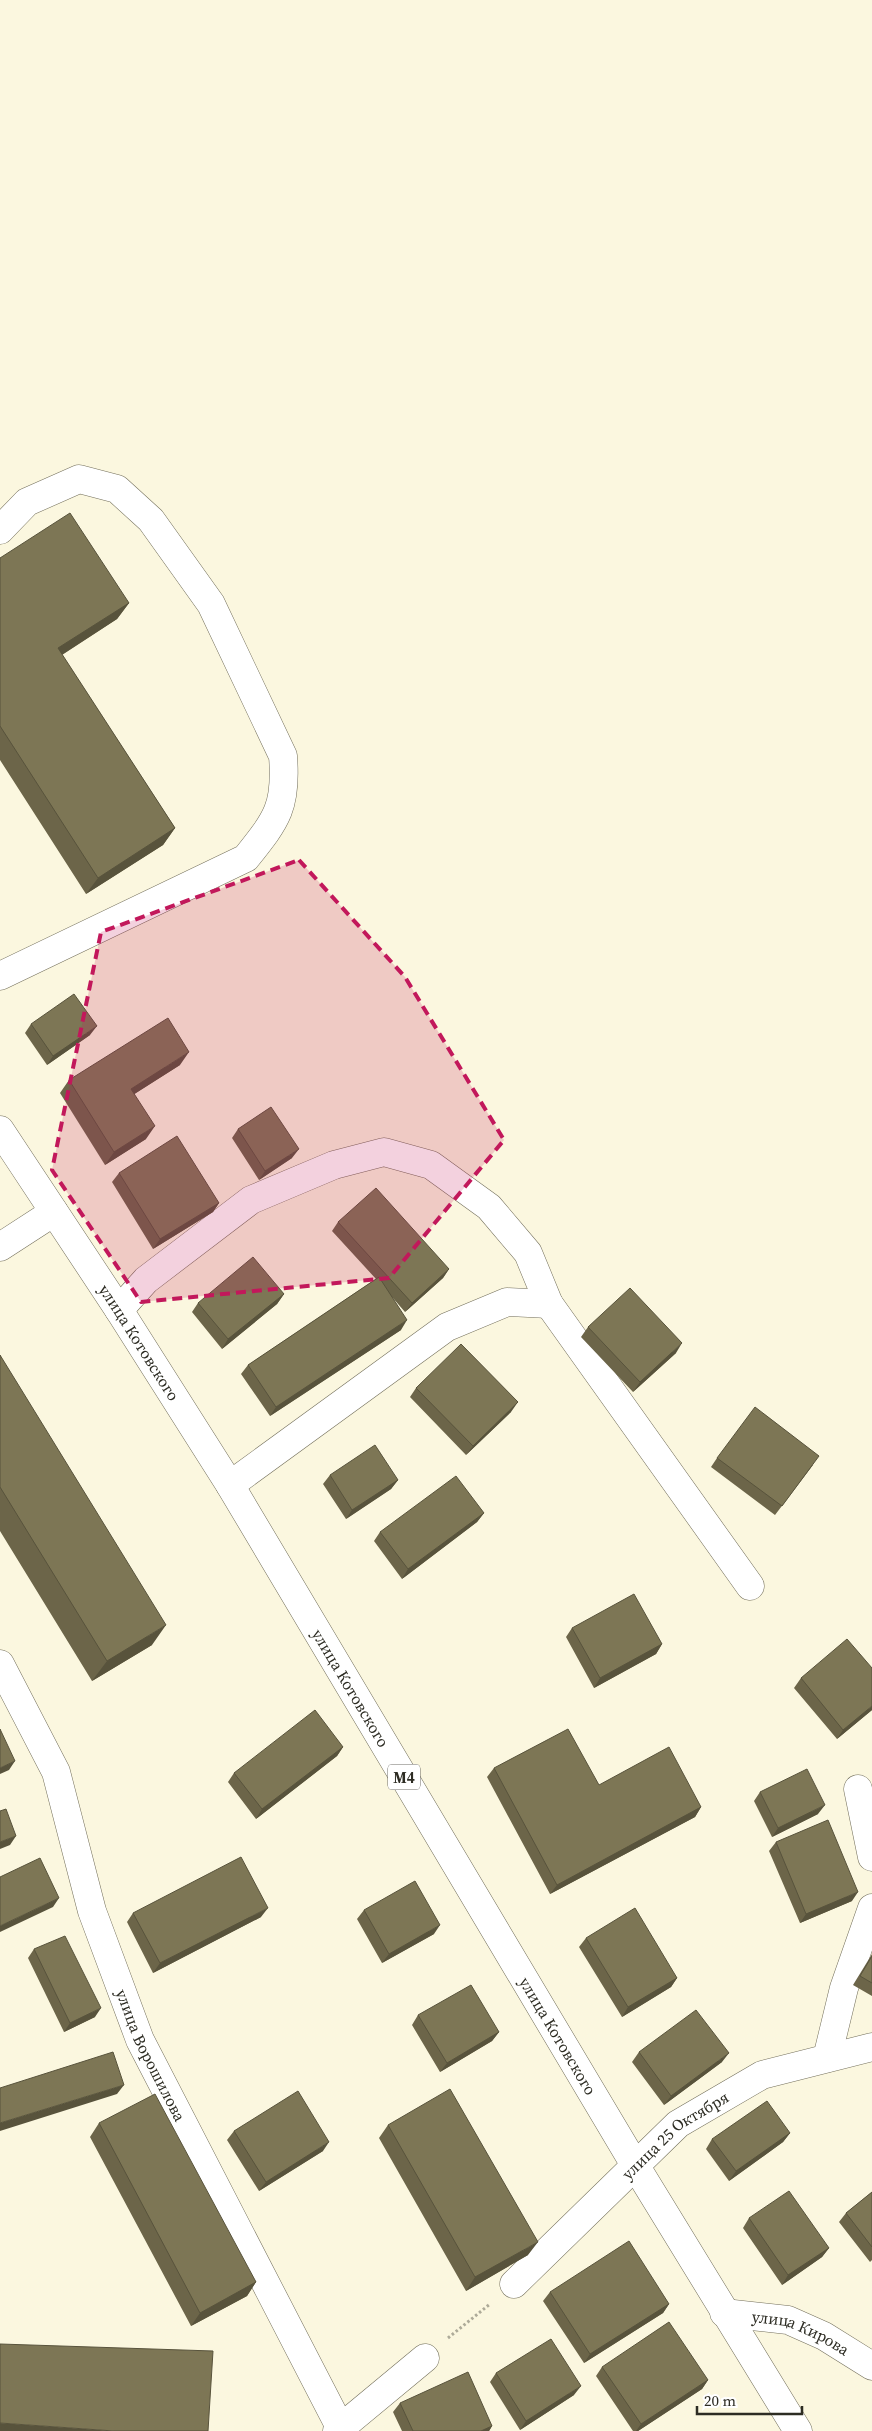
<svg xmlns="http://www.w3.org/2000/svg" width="872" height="2431" font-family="'Source Serif 4',serif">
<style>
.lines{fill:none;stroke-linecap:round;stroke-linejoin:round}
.minor-casing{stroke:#736f5b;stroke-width:29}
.highway-casing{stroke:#736f5b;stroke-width:29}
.path{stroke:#aeab99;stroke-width:3;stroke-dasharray:2.5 2.5;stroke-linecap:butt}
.minor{stroke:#fff;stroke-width:28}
.highway{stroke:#fff;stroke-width:28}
.wall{fill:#6c6549}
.shaded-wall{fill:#58533c}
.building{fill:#7d7655;stroke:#58533c}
.marked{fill:#c2185b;fill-opacity:0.2;stroke:#c2185b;stroke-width:4;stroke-dasharray:10 6;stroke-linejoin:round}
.labels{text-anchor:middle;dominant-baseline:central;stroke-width:4;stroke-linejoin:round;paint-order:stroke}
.shield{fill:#fff;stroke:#6c6b65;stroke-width:1}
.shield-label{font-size:15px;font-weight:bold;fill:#2d2c23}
.street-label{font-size:16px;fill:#2d2c23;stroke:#fff}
</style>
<rect width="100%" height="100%" fill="#fbf7df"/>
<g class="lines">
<g class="minor-casing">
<g id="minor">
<path d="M 0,530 L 27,502 L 79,479 L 117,489 L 151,520 L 211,604 L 283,756 C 287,807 277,819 246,858 L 0,976"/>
<path d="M 0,1247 L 54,1212"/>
<path d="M 119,1310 L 146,1280 L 251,1200 L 334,1165 L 384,1152 L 431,1165 L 489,1207 L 528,1253 L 549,1304 L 750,1586"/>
<path d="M 230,1485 L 447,1327 L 507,1302 L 549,1304"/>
<path id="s1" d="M 0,1664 L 56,1772 L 92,1911 L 140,2040 L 342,2431"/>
<path d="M 858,1789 L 872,1857"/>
<path d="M 827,2058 L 844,1988 L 872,1908"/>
<path id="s2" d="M 514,2284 L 678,2124 L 762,2075 L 872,2047"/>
<path id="s3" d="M 724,2313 L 788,2320 L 824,2336 L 872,2366"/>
<path d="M 337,2431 L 425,2358"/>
</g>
</g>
<g class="highway-casing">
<g id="highway">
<path id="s4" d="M 0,1130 L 119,1310 L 230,1485 L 635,2165 L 798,2431"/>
</g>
</g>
<path class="path" d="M 448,2338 L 490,2304"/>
<use href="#minor" class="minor"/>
<use href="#highway" class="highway"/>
</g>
<path class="wall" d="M 0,558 L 129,603 L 117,619 L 62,655 L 175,828 L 163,845 L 86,894 L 0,760 Z
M 31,1024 L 90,1035 L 47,1065 L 25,1033 Z
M 180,1065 L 134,1094 L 146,1139 L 105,1165 L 60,1093 L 69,1080 Z
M 238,1129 L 292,1158 L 259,1180 L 232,1138 Z
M 119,1173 L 219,1203 L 213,1212 L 153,1249 L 112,1182 Z
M 338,1222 L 449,1269 L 443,1278 L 405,1312 L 392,1297 L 401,1330 L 270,1416 L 241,1374 L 248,1365 L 376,1279 L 332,1231 Z
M 284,1294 L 277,1304 L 222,1349 L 192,1312 L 198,1303 Z
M 588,1327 L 676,1353 L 633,1392 L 581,1337 Z
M 0,1355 L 152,1645 L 92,1681 L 0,1531 Z
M 416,1388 L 511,1412 L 466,1455 L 410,1397 Z
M 717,1458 L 813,1465 L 775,1515 L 711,1467 Z
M 330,1475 L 398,1480 L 391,1489 L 346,1519 L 323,1484 Z
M 484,1513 L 477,1522 L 402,1579 L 374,1541 L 380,1532 Z
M 572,1628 L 662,1644 L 656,1654 L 594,1688 L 566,1637 Z
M 801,1678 L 872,1710 L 837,1739 L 794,1688 Z
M 343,1747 L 337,1756 L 256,1819 L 228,1782 L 234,1773 Z
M 494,1768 L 599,1785 L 701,1807 L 695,1817 L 550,1894 L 487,1777 Z
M 760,1792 L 818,1814 L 772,1837 L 754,1801 Z
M 776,1842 L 852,1901 L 800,1923 L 769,1851 Z
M 364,1910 L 434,1934 L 382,1963 L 357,1919 Z
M 133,1913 L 261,1917 L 153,1973 L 127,1922 Z
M 586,1938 L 677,1978 L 671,1987 L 622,2017 L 579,1947 Z
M 34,1949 L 95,2017 L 64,2032 L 28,1958 Z
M 872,1954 L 872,1996 L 853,1985 Z
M 418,2015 L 499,2032 L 492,2041 L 440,2072 L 412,2025 Z
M 639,2052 L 722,2062 L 664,2105 L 632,2062 Z
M 99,2123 L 256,2282 L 247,2296 L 191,2326 L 90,2137 Z
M 388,2125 L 528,2255 L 466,2291 L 379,2138 Z
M 234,2131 L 323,2151 L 259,2191 L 227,2140 Z
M 790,2133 L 783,2142 L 729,2181 L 706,2149 L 712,2139 Z
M 872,2192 L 872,2260 L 870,2262 L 839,2222 L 846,2213 Z
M 749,2218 L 829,2248 L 822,2257 L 782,2285 L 743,2228 Z
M 550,2292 L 669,2304 L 663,2313 L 584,2363 L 543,2301 Z
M 602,2367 L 708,2380 L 702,2389 L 638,2431 L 633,2431 L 596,2376 Z
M 496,2373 L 574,2395 L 520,2430 L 490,2382 Z
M 400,2403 L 492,2426 L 489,2431 L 402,2431 L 393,2412 Z"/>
<path class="shaded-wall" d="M 129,603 L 117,619 L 46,665 L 58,648 Z
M 175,828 L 163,845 L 86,894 L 98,878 Z
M 97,1026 L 90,1035 L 47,1065 L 53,1056 Z
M 189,1052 L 180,1065 L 122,1102 L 131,1089 Z
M 155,1126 L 146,1139 L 105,1165 L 114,1152 Z
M 299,1149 L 292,1158 L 259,1180 L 265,1171 Z
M 219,1203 L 213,1212 L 153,1249 L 160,1239 Z
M 449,1269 L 443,1278 L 405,1312 L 412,1303 Z
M 284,1294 L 277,1304 L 222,1349 L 228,1339 Z
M 407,1320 L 401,1330 L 270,1416 L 276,1407 Z
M 682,1343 L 676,1353 L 633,1392 L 640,1382 Z
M 518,1402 L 511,1412 L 466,1455 L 473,1446 Z
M 398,1480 L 391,1489 L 346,1519 L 352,1510 Z
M 484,1513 L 477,1522 L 402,1579 L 408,1569 Z
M 166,1625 L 152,1645 L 92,1681 L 107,1661 Z
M 662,1644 L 656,1654 L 594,1688 L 600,1678 Z
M 872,1706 L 872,1710 L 837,1739 L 843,1730 Z
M 343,1747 L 337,1756 L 256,1819 L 262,1809 Z
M 15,1761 L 9,1770 L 0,1774 L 0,1768 Z
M 825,1805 L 818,1814 L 772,1837 L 778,1828 Z
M 701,1807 L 695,1817 L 550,1894 L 557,1885 Z
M 16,1836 L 10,1845 L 0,1849 L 0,1842 Z
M 858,1892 L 852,1901 L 800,1923 L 806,1914 Z
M 59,1898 L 53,1907 L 0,1932 L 0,1926 Z
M 268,1908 L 261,1917 L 153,1973 L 160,1963 Z
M 440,1925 L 434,1934 L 382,1963 L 389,1954 Z
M 677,1978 L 671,1987 L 622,2017 L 628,2007 Z
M 101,2008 L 95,2017 L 64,2032 L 70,2023 Z
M 499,2032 L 492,2041 L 440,2072 L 447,2063 Z
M 729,2053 L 722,2062 L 664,2105 L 671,2096 Z
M 124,2085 L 117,2094 L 0,2131 L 0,2123 Z
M 790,2133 L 783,2142 L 729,2181 L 736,2171 Z
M 329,2142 L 323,2151 L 259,2191 L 266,2182 Z
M 538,2242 L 528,2255 L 466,2291 L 475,2277 Z
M 829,2248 L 822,2257 L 782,2285 L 788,2275 Z
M 256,2282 L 247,2296 L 191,2326 L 200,2313 Z
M 669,2304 L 663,2313 L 584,2363 L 590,2354 Z
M 708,2380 L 702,2389 L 638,2431 L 636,2431 L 641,2424 Z
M 581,2386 L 574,2395 L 520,2430 L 526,2421 Z
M 0,2423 L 114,2431 L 0,2431 Z
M 492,2426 L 489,2431 L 481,2431 Z"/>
<path class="building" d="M 70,513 L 129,603 L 58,648 L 175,828 L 98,878 L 0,726 L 0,558 Z
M 74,994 L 97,1026 L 53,1056 L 31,1024 Z
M 168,1018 L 189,1052 L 131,1089 L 155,1126 L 114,1152 L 69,1080 Z
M 271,1107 L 299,1149 L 265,1171 L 238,1129 Z
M 177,1136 L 219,1203 L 160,1239 L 119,1173 Z
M 376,1188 L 449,1269 L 412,1303 L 338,1222 Z
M 253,1257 L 284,1294 L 228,1339 L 198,1303 Z
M 379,1277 L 407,1320 L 276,1407 L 248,1365 Z
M 630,1288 L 682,1343 L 640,1382 L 588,1327 Z
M 461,1344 L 518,1402 L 473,1446 L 416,1388 Z
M 0,1355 L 166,1625 L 107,1661 L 0,1487 Z
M 755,1407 L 819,1456 L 782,1506 L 717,1458 Z
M 375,1445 L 398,1480 L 352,1510 L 330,1475 Z
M 456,1476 L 484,1513 L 408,1569 L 380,1532 Z
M 634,1594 L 662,1644 L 600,1678 L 572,1628 Z
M 847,1639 L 872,1668 L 872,1706 L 843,1730 L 801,1678 Z
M 315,1710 L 343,1747 L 262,1809 L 234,1773 Z
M 0,1729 L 15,1761 L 0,1768 Z
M 568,1729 L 599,1785 L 669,1747 L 701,1807 L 557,1885 L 494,1768 Z
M 807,1769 L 825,1805 L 778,1828 L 760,1792 Z
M 6,1809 L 16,1836 L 0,1842 L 0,1811 Z
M 828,1820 L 858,1892 L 806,1914 L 776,1842 Z
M 241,1857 L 268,1908 L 160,1963 L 133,1913 Z
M 40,1858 L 59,1898 L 0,1926 L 0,1877 Z
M 415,1881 L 440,1925 L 389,1954 L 364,1910 Z
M 635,1908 L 677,1978 L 628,2007 L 586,1938 Z
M 65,1936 L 101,2008 L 70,2023 L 34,1949 Z
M 872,1956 L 872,1983 L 860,1976 Z
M 471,1985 L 499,2032 L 447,2063 L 418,2015 Z
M 696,2010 L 729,2053 L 671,2096 L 639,2052 Z
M 113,2052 L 124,2085 L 0,2123 L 0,2088 Z
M 450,2089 L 538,2242 L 475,2277 L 388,2125 Z
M 298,2091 L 329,2142 L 266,2182 L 234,2131 Z
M 155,2094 L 256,2282 L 200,2313 L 99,2123 Z
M 767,2101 L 790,2133 L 736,2171 L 712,2139 Z
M 789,2191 L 829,2248 L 788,2275 L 749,2218 Z
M 872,2192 L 872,2247 L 846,2213 Z
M 629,2241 L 669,2304 L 590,2354 L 550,2292 Z
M 669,2322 L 708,2380 L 641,2424 L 602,2367 Z
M 551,2339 L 581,2386 L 526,2421 L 496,2373 Z
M 0,2344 L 213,2351 L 208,2431 L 114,2431 L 0,2423 Z
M 468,2372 L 492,2426 L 481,2431 L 413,2431 L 400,2403 Z"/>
<path class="marked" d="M 299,860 L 405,977 L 504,1140 L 389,1278 L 141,1302 L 52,1170 L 101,932 Z"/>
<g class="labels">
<rect class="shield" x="388" y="1764.5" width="32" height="25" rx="4"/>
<g class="shield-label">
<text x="404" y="1777">M4</text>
</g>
<g class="street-label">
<text stroke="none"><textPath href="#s4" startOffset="254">улица Котовского</textPath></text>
<text stroke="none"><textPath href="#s4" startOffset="659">улица Котовского</textPath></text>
<text stroke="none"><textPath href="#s4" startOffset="1064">улица Котовского</textPath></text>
<text stroke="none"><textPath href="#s1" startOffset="421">улица Ворошилова</textPath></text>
<text stroke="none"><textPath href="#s2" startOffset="220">улица 25 Октября</textPath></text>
<text stroke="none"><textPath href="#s3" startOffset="80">улица Кирова</textPath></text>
</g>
</g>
<path d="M697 2406v8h105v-8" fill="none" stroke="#2d2c23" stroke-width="2.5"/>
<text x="704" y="2406" font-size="15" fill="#2d2c23" stroke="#ffffff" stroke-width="4" paint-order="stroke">20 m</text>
</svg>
